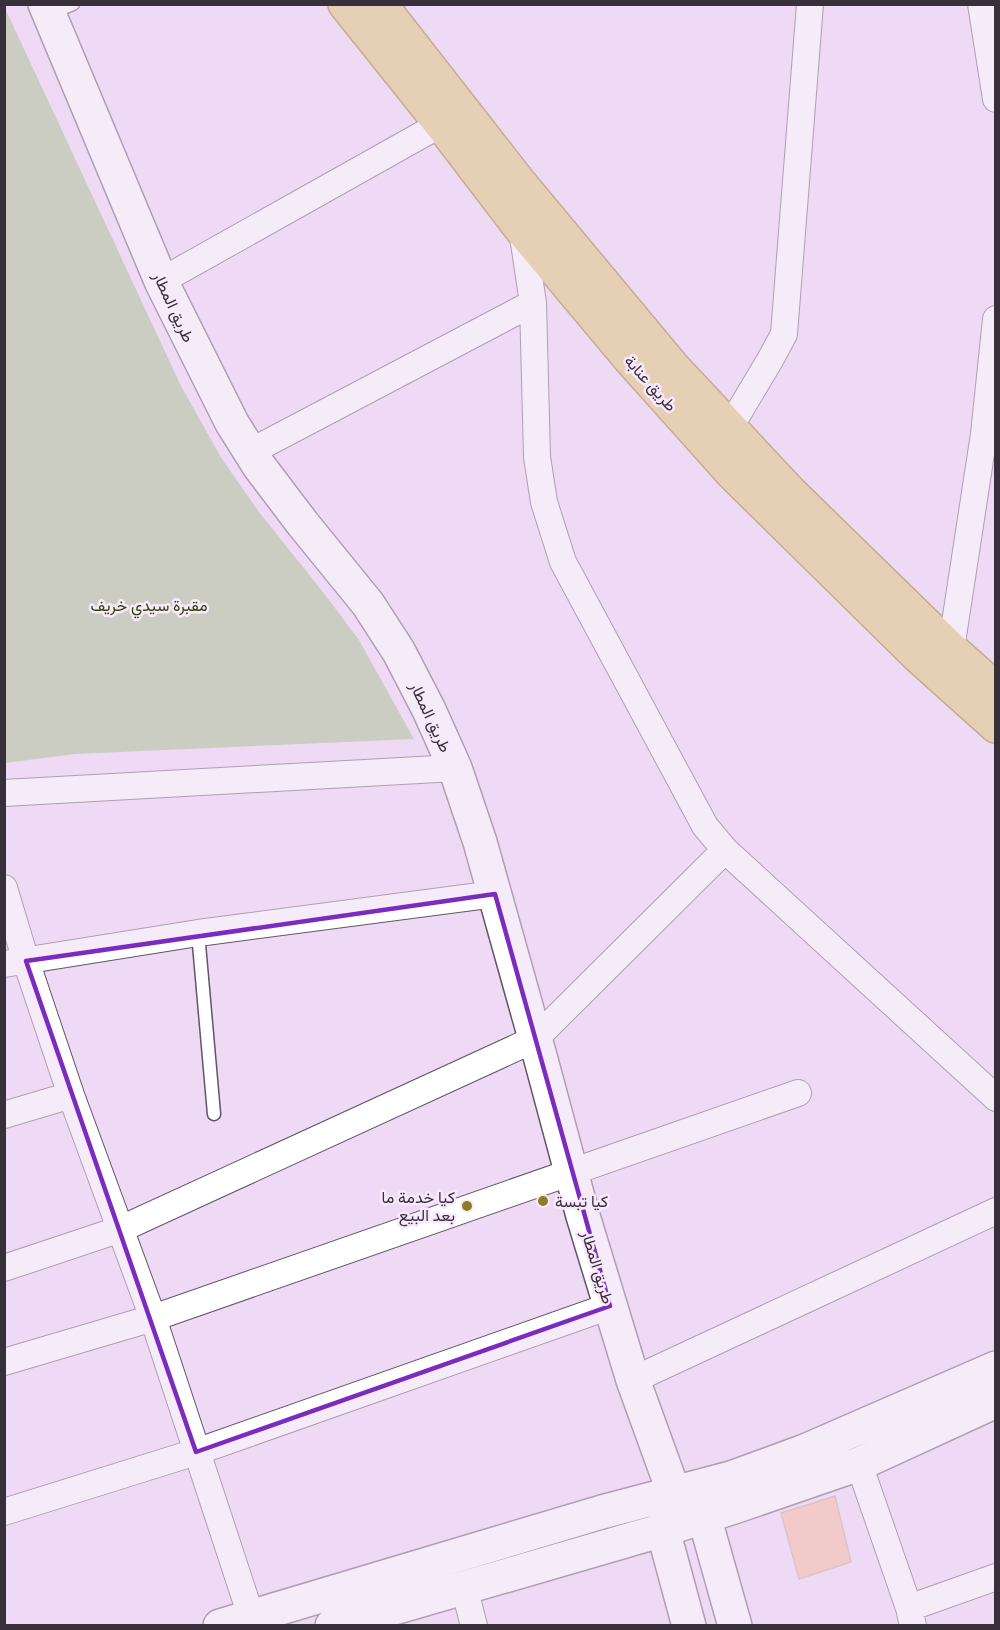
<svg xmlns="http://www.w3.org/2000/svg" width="1000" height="1630" font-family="'IBM Plex Sans',Vazirmatn,sans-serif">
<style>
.green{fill:#a1bb85}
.building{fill:#f7b797;stroke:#c3a697;stroke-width:1.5}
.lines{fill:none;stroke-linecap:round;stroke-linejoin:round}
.lane-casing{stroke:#645469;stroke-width:15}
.street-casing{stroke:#645469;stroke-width:28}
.secondary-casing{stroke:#645469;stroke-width:36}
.primary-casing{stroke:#937517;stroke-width:36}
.lane{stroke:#fff;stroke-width:12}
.street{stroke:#fff;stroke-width:26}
.secondary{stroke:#fff;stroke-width:33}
.primary{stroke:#dcc368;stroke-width:33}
.marked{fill:none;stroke:#7b2cbf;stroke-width:4.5;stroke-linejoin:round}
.poi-dot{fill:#8c7e24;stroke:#f9e9fe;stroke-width:2}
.labels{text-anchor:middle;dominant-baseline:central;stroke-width:5;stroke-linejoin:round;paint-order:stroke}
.street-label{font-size:16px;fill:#372f39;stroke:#f9e9fe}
.park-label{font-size:16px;fill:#2d4500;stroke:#f9e9fe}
.poi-label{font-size:16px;fill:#372f39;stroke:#f9e9fe;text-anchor:end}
</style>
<rect width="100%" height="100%" fill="#eedaf4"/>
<path class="green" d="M 4,6 L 181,386 L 222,459 L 259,512 L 323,592 L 359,640 L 414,739 L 75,754 L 5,763 Z"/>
<path class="building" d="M 835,1496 L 851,1562 L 799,1579 L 781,1513 Z"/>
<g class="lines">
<g class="lane-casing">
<path id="lane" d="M 51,13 L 73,4
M 198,933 L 214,1114"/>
</g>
<g class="street-casing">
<path id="street" d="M 981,4 L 996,99
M 522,230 L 533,303 L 537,457 L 544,502 L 563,562 L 705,826 L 725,850 L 996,1098
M 161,281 L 441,124
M 730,427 L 770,360 L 784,334 L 810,4
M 250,452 L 533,303
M 951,649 L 984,434 L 996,319
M 4,793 L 455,768
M 4,888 L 26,961 L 71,1095 L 153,1318 L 251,1616
M 4,964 L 198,933 L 495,894
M 4,1115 L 71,1095
M 4,1268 L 121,1229 L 535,1039 L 725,850
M 4,1362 L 153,1318 L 798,1093
M 633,1380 L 996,1211
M 859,1464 L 909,1608 L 913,1626
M 4,1512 L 196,1452 L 610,1306
M 464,1587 L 474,1626
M 909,1608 L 996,1577"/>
</g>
<g class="secondary-casing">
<path id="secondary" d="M 45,4 L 161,281 L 232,423 L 259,466 L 303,524 L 368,604 L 399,652 L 429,710 L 455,768 L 480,842 L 540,1056 L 583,1216 L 633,1380 L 674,1493
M 220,1626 L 602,1512 L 731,1478 L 805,1451 L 996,1368
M 332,1626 L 663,1530 L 734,1507 L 859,1464 L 996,1401
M 689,1626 L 663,1530 L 674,1493 L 704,1516 L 735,1626"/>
</g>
<g class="primary-casing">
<path id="primary" d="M 345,4 L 441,124 L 522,230 L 630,359 L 733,474 L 918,656 L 996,726
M 380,4 L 519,182 L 673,367 L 791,493 L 951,649 L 996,689"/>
</g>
<use href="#lane" class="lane"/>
<use href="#street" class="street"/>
<use href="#secondary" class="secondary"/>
<use href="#primary" class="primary"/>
</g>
<path d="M0 0H1000V1630H0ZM 495,894 L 610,1306 L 196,1452 L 26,961 Z" fill="#eedaf4" fill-opacity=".55" fill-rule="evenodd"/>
<path class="marked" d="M 495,894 L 610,1306 L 196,1452 L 26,961 Z"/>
<g class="poi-dot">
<circle cx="543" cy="1201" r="6"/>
<circle cx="467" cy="1206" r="6"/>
</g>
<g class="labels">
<g class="street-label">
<text transform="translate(174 307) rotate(65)">طريق المطار</text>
<text transform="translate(651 383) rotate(48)">طريق عنابة</text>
<text transform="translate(431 717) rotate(65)">طريق المطار</text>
<text transform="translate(598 1267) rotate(73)">طريق المطار</text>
</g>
<g class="park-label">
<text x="149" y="605">مقبرة سيدي خريف</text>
</g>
<g class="poi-label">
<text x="455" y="1197">كيا خدمة ما<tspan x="455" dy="18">بعد البيع</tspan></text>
<text x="555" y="1201" text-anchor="start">كيا تبسة</text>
</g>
</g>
<rect width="1000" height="1630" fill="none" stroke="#372f39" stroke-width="12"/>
</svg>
